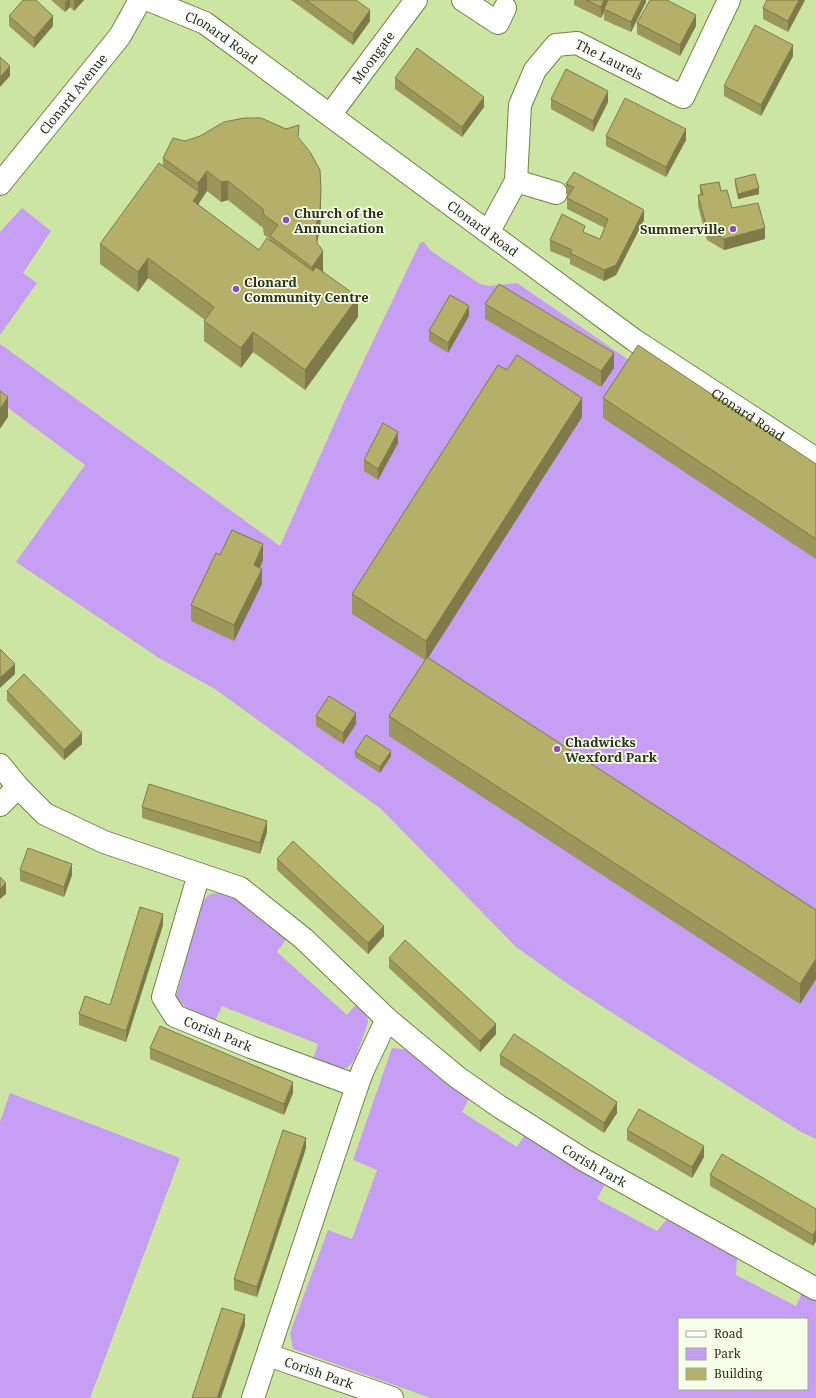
<svg xmlns="http://www.w3.org/2000/svg" width="816" height="1398" font-family="'Noto Serif',serif">
<style>
.green{fill:#c69ef3;fill-rule:evenodd}
.lines{fill:none;stroke-linecap:round;stroke-linejoin:round}
.street-casing{stroke:#6f8546;stroke-width:24}
.secondary-casing{stroke:#6f8546;stroke-width:24}
.street{stroke:#fff;stroke-width:22}
.secondary{stroke:#fff;stroke-width:22}
.wall{fill:#9b965a;fill-rule:evenodd}
.shaded-wall{fill:#7e7a4a}
.building{fill:#b4af69;stroke:#7e7a4a}
.poi-dot{fill:#8a4dc3;stroke:#f6feea;stroke-width:1.5}
.labels{text-anchor:middle;dominant-baseline:central;stroke-width:3.5;stroke-linejoin:round;paint-order:stroke}
.street-label{font-size:13px;fill:#293217;stroke:#f6feea}
.poi-label{font-size:13px;font-weight:bold;fill:#293217;stroke:#f6feea;text-anchor:start}
</style>
<rect width="100%" height="100%" fill="#cce5a2"/>
<path class="green" d="M 22,208 L 51,231 L 23,273 L 37,283 L 0,335 L 0,232 Z
M 424,242 L 431,251 L 480,284 L 489,286 L 517,283 L 816,489 L 816,1139 L 801,1132 L 628,1023 L 571,986 L 516,947 L 381,809 L 215,689 L 159,658 L 16,562 L 85,465 L 0,402 L 0,344 L 280,546 L 344,402 L 420,243 Z
M 228,892 L 286,939 L 277,952 L 347,1015 L 358,1002 L 367,1014 L 368,1023 L 355,1059 L 348,1067 L 338,1071 L 312,1062 L 318,1044 L 222,1006 L 214,1023 L 193,1015 L 176,997 L 202,902 L 210,894 Z
M 392,1048 L 411,1050 L 470,1097 L 462,1112 L 517,1147 L 526,1133 L 605,1184 L 597,1199 L 657,1231 L 667,1219 L 737,1256 L 736,1275 L 796,1306 L 802,1293 L 816,1301 L 816,1398 L 431,1398 L 293,1349 L 290,1333 L 328,1230 L 352,1239 L 377,1170 L 353,1160 ZM 679,1319 L 807,1319 L 807,1389 L 679,1389 Z
M 10,1093 L 180,1158 L 90,1398 L 0,1398 L 0,1122 Z"/>
<g class="lines">
<g class="street-casing">
<g id="street">
<path d="M 463,0 L 498,23 L 505,8"/>
<path id="s1" d="M 330,115 L 416,0"/>
<path d="M 516,181 L 556,193"/>
<path id="s2" d="M 489,231 L 516,181 L 520,105 L 535,70 L 556,45 L 577,43 L 683,97 L 729,0"/>
<path id="s3" d="M 0,765 L 18,787 L 45,814 L 104,842 L 240,888 L 304,939 L 387,1019 L 457,1077 L 500,1107 L 584,1160 L 816,1289"/>
<path d="M 0,805 L 18,787"/>
<path id="s4" d="M 199,874 L 163,997 L 175,1016 L 251,1047 L 357,1086"/>
<path id="s5" d="M 268,1355 L 392,1398"/>
<path d="M 253,1398 L 357,1086 L 363,1070 L 387,1019"/>
</g>
</g>
<g class="secondary-casing">
<g id="secondary">
<path id="s6" d="M 149,0 L 205,23 L 634,340 L 816,459"/>
<path id="s7" d="M 0,184 L 120,36 L 140,0"/>
</g>
</g>
<use href="#street" class="street"/>
<use href="#secondary" class="secondary"/>
</g>
<path class="wall" d="M 51,0 L 84,0 L 74,11 L 70,7 L 65,12 Z
M 291,0 L 356,0 L 370,21 L 353,45 Z
M 574,0 L 646,0 L 646,2 L 631,32 L 604,20 L 604,12 L 601,18 L 574,5 Z
M 767,0 L 805,0 L 788,32 L 763,19 L 763,8 Z
M 9,16 L 53,26 L 34,48 L 9,26 Z
M 637,23 L 696,26 L 680,56 L 637,34 Z
M 793,56 L 761,116 L 724,96 L 724,86 Z
M 395,78 L 484,107 L 462,137 L 395,89 Z
M 551,99 L 608,102 L 593,132 L 551,109 Z
M 606,136 L 686,140 L 666,177 L 606,146 Z
M 299,138 L 321,211 L 320,231 L 317,241 L 323,271 L 358,317 L 305,390 L 253,352 L 241,368 L 204,341 L 204,321 L 205,320 L 148,278 L 138,292 L 100,264 L 100,244 L 163,166 L 163,158 L 185,141 ZM 207,191 L 221,202 L 228,200 L 263,228 L 264,235 L 270,239 L 270,240 L 259,250 L 199,205 L 199,203 Z
M 574,172 L 644,220 L 616,275 L 604,281 L 570,264 L 570,259 L 550,251 L 550,240 L 600,239 L 605,228 L 567,209 L 567,198 L 569,195 L 566,194 L 566,184 Z
M 735,179 L 759,194 L 738,199 L 735,185 Z
M 700,185 L 721,191 L 732,208 L 765,239 L 724,250 L 707,240 L 698,206 L 698,195 L 700,195 Z
M 485,304 L 614,368 L 601,387 L 485,319 Z
M 469,316 L 448,353 L 429,341 L 429,331 Z
M 507,370 L 582,417 L 428,658 L 816,910 L 816,979 L 800,1004 L 389,736 L 389,716 L 425,660 L 352,614 L 352,594 Z
M 603,398 L 816,464 L 816,559 L 603,418 Z
M 398,443 L 378,480 L 364,471 L 364,460 Z
M 220,555 L 263,560 L 260,568 L 262,584 L 234,641 L 191,621 L 191,605 Z
M 7,691 L 82,744 L 64,760 L 7,701 Z
M 316,716 L 356,724 L 343,744 L 316,726 Z
M 355,752 L 391,756 L 380,773 L 355,757 Z
M 142,807 L 267,832 L 260,854 L 142,818 Z
M 277,859 L 384,936 L 368,954 L 277,870 Z
M 20,870 L 72,875 L 64,897 L 20,881 Z
M 163,925 L 126,1042 L 79,1025 L 79,1014 L 110,1005 Z
M 389,958 L 496,1034 L 480,1052 L 389,968 Z
M 150,1048 L 293,1093 L 284,1115 L 150,1059 Z
M 500,1055 L 617,1113 L 604,1133 L 500,1065 Z
M 627,1130 L 704,1157 L 692,1178 L 627,1140 Z
M 306,1148 L 257,1297 L 234,1290 L 234,1279 Z
M 710,1175 L 816,1209 L 816,1241 L 813,1246 L 710,1186 Z"/>
<path class="shaded-wall" d="M 67,0 L 70,0 L 70,7 L 65,12 L 65,2 Z
M 74,0 L 84,0 L 74,11 Z
M 604,0 L 610,0 L 604,9 L 604,12 L 601,18 L 601,7 Z
M 642,0 L 646,0 L 646,2 L 631,32 L 631,22 Z
M 799,0 L 805,0 L 788,32 L 788,21 Z
M 370,10 L 370,21 L 353,45 L 353,34 Z
M 696,15 L 696,26 L 680,56 L 680,45 Z
M 53,16 L 53,26 L 34,48 L 34,38 Z
M 793,45 L 793,56 L 761,116 L 761,105 Z
M 10,66 L 10,76 L 0,87 L 0,77 Z
M 608,91 L 608,102 L 593,132 L 593,121 Z
M 484,97 L 484,107 L 462,137 L 462,127 Z
M 686,129 L 686,140 L 666,177 L 666,167 Z
M 207,171 L 207,191 L 199,203 L 199,212 L 193,201 L 198,193 L 198,183 Z
M 228,181 L 228,200 L 221,202 L 221,182 Z
M 759,188 L 759,194 L 738,199 L 738,194 Z
M 321,191 L 321,211 L 320,231 L 316,245 L 316,225 Z
M 644,210 L 644,220 L 616,275 L 604,281 L 604,270 Z
M 765,228 L 765,239 L 724,250 L 724,239 Z
M 323,251 L 323,271 L 312,287 L 312,267 Z
M 148,258 L 148,278 L 138,292 L 138,272 Z
M 358,297 L 358,317 L 305,390 L 305,370 Z
M 469,306 L 469,316 L 448,353 L 448,343 Z
M 253,332 L 253,352 L 241,368 L 241,348 Z
M 614,353 L 614,368 L 601,387 L 601,371 Z
M 8,397 L 8,417 L 0,429 L 0,409 Z
M 582,398 L 582,417 L 426,661 L 426,641 Z
M 398,432 L 398,443 L 378,480 L 378,469 Z
M 263,544 L 263,560 L 254,580 L 254,565 Z
M 262,569 L 262,584 L 234,641 L 234,625 Z
M 15,664 L 15,674 L 0,688 L 0,678 Z
M 356,713 L 356,724 L 343,744 L 343,733 Z
M 82,733 L 82,744 L 64,760 L 64,750 Z
M 391,751 L 391,756 L 380,773 L 380,767 Z
M 267,821 L 267,832 L 260,854 L 260,843 Z
M 72,864 L 72,875 L 64,897 L 64,887 Z
M 6,883 L 6,894 L 0,899 L 0,889 Z
M 163,914 L 163,925 L 126,1042 L 126,1031 Z
M 384,926 L 384,936 L 368,954 L 368,943 Z
M 816,959 L 816,979 L 800,1004 L 800,984 Z
M 496,1024 L 496,1034 L 480,1052 L 480,1041 Z
M 293,1082 L 293,1093 L 284,1115 L 284,1104 Z
M 617,1102 L 617,1113 L 604,1133 L 604,1123 Z
M 306,1138 L 306,1148 L 257,1297 L 257,1287 Z
M 704,1146 L 704,1157 L 692,1178 L 692,1167 Z
M 816,1230 L 816,1241 L 813,1246 L 813,1235 Z
M 245,1315 L 245,1326 L 221,1398 L 217,1398 Z"/>
<path class="building" d="M 23,0 L 36,0 L 53,16 L 34,38 L 9,16 Z
M 306,0 L 356,0 L 370,10 L 353,34 Z
M 586,0 L 604,0 L 601,7 Z
M 608,0 L 642,0 L 631,22 L 604,9 Z
M 650,0 L 667,0 L 696,15 L 680,45 L 637,23 Z
M 767,0 L 799,0 L 788,21 L 763,8 Z
M 755,25 L 793,45 L 761,105 L 724,86 Z
M 417,48 L 484,97 L 462,127 L 395,78 Z
M 0,57 L 10,66 L 0,77 Z
M 566,69 L 608,91 L 593,121 L 551,99 Z
M 625,98 L 686,129 L 666,167 L 606,136 Z
M 244,118 L 261,118 L 286,129 L 299,125 L 298,137 L 310,152 L 320,170 L 321,191 L 320,211 L 316,225 L 317,243 L 323,251 L 312,267 L 270,236 L 278,225 L 264,215 L 263,209 L 228,181 L 221,182 L 207,171 L 198,183 L 163,158 L 173,138 L 185,141 L 200,136 L 224,122 Z
M 159,163 L 199,192 L 193,201 L 259,250 L 267,238 L 313,271 L 316,267 L 358,297 L 305,370 L 253,332 L 241,348 L 204,321 L 214,307 L 148,258 L 138,272 L 100,244 Z
M 574,172 L 644,210 L 616,265 L 604,270 L 570,253 L 572,250 L 550,240 L 562,214 L 585,226 L 583,232 L 600,239 L 608,219 L 567,198 L 574,187 L 566,184 Z
M 755,174 L 759,188 L 738,194 L 735,179 Z
M 719,182 L 721,191 L 727,190 L 732,208 L 758,203 L 765,228 L 724,239 L 707,229 L 698,195 L 703,195 L 700,185 Z
M 499,284 L 614,353 L 601,371 L 485,304 Z
M 450,295 L 469,306 L 448,343 L 429,331 Z
M 638,345 L 816,464 L 816,539 L 603,398 Z
M 517,355 L 582,398 L 426,641 L 352,594 L 498,365 L 507,370 Z
M 0,391 L 8,397 L 0,409 Z
M 383,423 L 398,432 L 378,469 L 364,460 Z
M 232,530 L 263,544 L 254,565 L 262,569 L 234,625 L 191,605 L 216,553 L 220,555 Z
M 0,649 L 15,664 L 0,678 Z
M 427,657 L 816,910 L 816,959 L 800,984 L 389,716 Z
M 24,674 L 82,733 L 64,750 L 7,691 Z
M 329,696 L 356,713 L 343,733 L 316,716 Z
M 366,735 L 391,751 L 380,767 L 355,752 Z
M 149,784 L 267,821 L 260,843 L 142,807 Z
M 293,841 L 384,926 L 368,943 L 277,859 Z
M 28,848 L 72,864 L 64,887 L 20,870 Z
M 0,877 L 6,883 L 0,889 Z
M 140,907 L 163,914 L 126,1031 L 79,1014 L 85,996 L 110,1005 Z
M 405,940 L 496,1024 L 480,1041 L 389,958 Z
M 160,1026 L 293,1082 L 284,1104 L 150,1048 Z
M 514,1034 L 617,1102 L 604,1123 L 500,1055 Z
M 639,1109 L 704,1146 L 692,1167 L 627,1130 Z
M 283,1130 L 306,1138 L 257,1287 L 234,1279 Z
M 722,1154 L 816,1209 L 816,1230 L 813,1235 L 710,1175 Z
M 222,1308 L 245,1315 L 217,1398 L 192,1398 Z"/>
<g class="poi-dot">
<circle cx="286" cy="220" r="4"/>
<circle cx="733" cy="229" r="4"/>
<circle cx="236" cy="289" r="4"/>
<circle cx="557" cy="749" r="4"/>
</g>
<g class="labels">
<g class="street-label">
<text stroke="none"><textPath href="#s6" startOffset="82">Clonard Road</textPath></text>
<text stroke="none"><textPath href="#s1" startOffset="72">Moongate</textPath></text>
<text stroke="none"><textPath href="#s2" startOffset="261">The Laurels</textPath></text>
<text stroke="none"><textPath href="#s7" startOffset="116">Clonard Avenue</textPath></text>
<text stroke="none"><textPath href="#s6" startOffset="406">Clonard Road</textPath></text>
<text stroke="none"><textPath href="#s6" startOffset="730">Clonard Road</textPath></text>
<text stroke="none"><textPath href="#s4" startOffset="197">Corish Park</textPath></text>
<text stroke="none"><textPath href="#s3" startOffset="727">Corish Park</textPath></text>
<text stroke="none"><textPath href="#s5" startOffset="54">Corish Park</textPath></text>
</g>
<g class="poi-label">
<text x="294" y="213">Church of the<tspan x="294" dy="15">Annunciation</tspan></text>
<text x="725" y="229" text-anchor="end">Summerville</text>
<text x="244" y="282">Clonard<tspan x="244" dy="15">Community Centre</tspan></text>
<text x="565" y="742">Chadwicks<tspan x="565" dy="15">Wexford Park</tspan></text>
</g>
</g>
<rect x="678" y="1318" width="130" height="72" fill="#f6feea" stroke="#a4ac96"/>
<rect x="686" y="1331" width="20" height="6" fill="#ffffff" stroke="#a4ac96"/>
<text x="714" y="1338" font-size="12" fill="#293217">Road</text>
<rect x="686" y="1348" width="20" height="12" fill="#c69ef3" stroke="#a4ac96"/>
<text x="714" y="1358" font-size="12" fill="#293217">Park</text>
<rect x="686" y="1368" width="20" height="12" fill="#b4af69" stroke="#a4ac96"/>
<text x="714" y="1378" font-size="12" fill="#293217">Building</text>
</svg>
